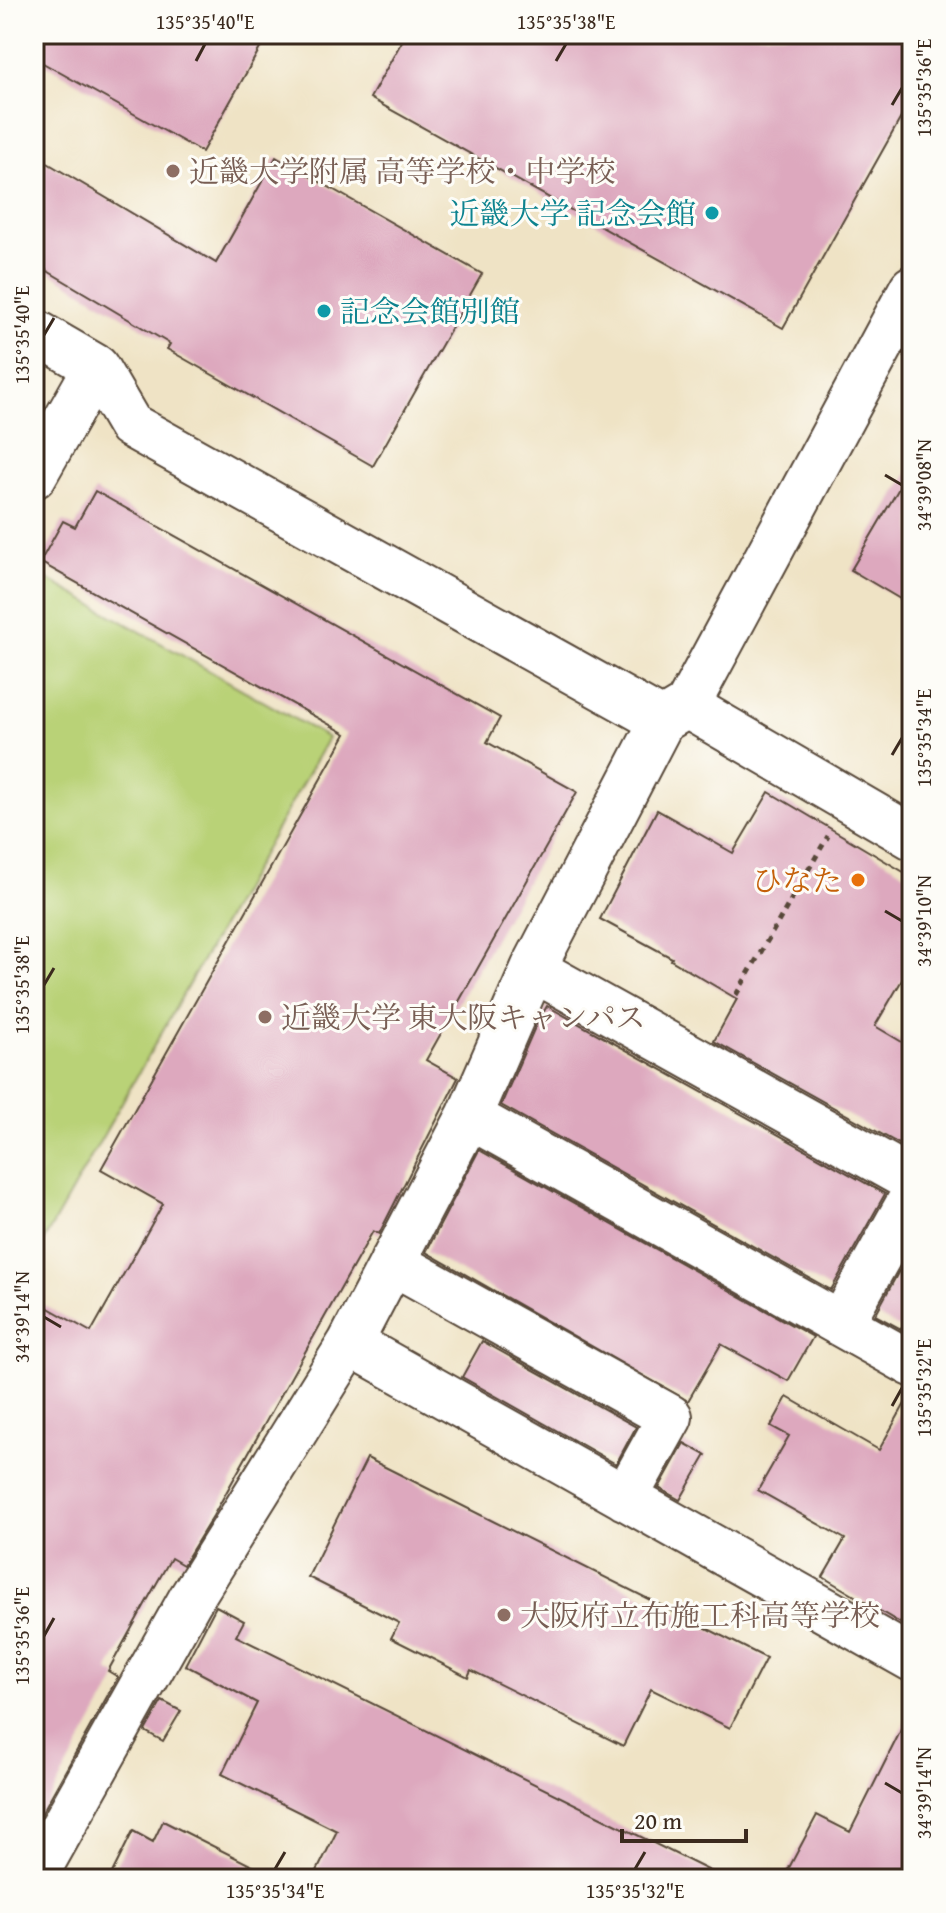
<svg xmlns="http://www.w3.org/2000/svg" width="946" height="1913" font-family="'Gentium Book Plus','Noto Serif JP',serif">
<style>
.green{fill:#b9d277;stroke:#7a7e4a;stroke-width:2}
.building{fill:#dda8be}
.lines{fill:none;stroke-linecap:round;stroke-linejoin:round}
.minor-casing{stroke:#564637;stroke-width:48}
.path{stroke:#564637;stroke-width:5;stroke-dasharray:6 6;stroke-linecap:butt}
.minor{stroke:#fff;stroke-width:44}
.ticks{fill:none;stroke:#3b2a1e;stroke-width:3}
.education-dot{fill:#8d6e63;stroke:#fdfcf7;stroke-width:3}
.culture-dot{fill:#0f9aa8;stroke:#fdfcf7;stroke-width:3}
.food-dot{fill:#e8710a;stroke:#fdfcf7;stroke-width:3}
.labels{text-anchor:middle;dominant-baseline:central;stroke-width:6;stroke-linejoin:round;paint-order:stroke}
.education-label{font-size:30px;fill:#785e54;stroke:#fdfcf7;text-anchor:start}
.culture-label{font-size:30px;fill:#0d838f;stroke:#fdfcf7;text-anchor:end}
.food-label{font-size:30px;fill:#c56008;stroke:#fdfcf7;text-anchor:end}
.neatline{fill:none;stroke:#3b2a1e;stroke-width:3}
.ticks-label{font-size:20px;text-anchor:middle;fill:#3b2a1e}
</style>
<rect width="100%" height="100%" fill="#fdfcf7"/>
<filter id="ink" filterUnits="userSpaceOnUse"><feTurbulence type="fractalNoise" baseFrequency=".0125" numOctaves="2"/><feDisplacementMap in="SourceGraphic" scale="16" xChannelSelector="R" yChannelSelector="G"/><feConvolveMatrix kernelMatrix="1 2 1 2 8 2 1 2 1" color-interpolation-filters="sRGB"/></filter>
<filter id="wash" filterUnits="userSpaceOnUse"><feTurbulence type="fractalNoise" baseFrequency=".006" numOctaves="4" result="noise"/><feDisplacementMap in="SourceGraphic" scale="32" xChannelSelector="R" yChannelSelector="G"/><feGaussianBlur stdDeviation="1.8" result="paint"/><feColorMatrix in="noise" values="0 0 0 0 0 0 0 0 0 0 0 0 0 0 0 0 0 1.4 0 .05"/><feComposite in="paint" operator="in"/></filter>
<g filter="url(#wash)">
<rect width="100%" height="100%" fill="#efe3c5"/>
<path class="green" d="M 35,572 L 328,738 L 34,1258 L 34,575 Z"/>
<g id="blocks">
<path class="building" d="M 41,34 L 268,34 L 202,152 L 34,58 L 34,47 Z
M 406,34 L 912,34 L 912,98 L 783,328 L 370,98 Z
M 34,155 L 216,263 L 276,157 L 482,274 L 373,466 L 167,349 L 170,344 L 34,263 Z
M 912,466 L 912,606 L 851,570 Z
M 95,491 L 500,718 L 487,742 L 577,792 L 426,1060 L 458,1078 L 379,1234 L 373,1231 L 213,1516 L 183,1565 L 171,1558 L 154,1588 L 108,1671 L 118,1677 L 34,1827 L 34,1300 L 91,1332 L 163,1204 L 101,1169 L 346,734 L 40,562 L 63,521 L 75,527 Z
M 769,792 L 912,877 L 912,963 L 875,1026 L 912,1048 L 912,1151 L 714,1041 L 737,999 L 671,960 L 672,958 L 600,919 L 657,810 L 733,853 Z
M 547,1006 L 885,1194 L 831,1290 L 501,1105 L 535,1027 Z
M 479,1150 L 813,1337 L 788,1381 L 721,1344 L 688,1401 L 426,1252 Z
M 899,1271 L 912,1279 L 912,1335 L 875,1315 Z
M 482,1341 L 636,1427 L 616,1464 L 462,1377 Z
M 912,1391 L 912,1630 L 823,1577 L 845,1539 L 758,1490 L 789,1436 L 771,1426 L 787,1397 L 879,1450 Z
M 684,1443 L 706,1455 L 680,1500 L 659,1488 Z
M 367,1458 L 766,1658 L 730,1728 L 651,1689 L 623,1746 L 471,1670 L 468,1677 L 391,1638 L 399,1623 L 308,1577 Z
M 216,1606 L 244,1621 L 236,1636 L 726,1879 L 313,1879 L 337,1831 L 222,1774 L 257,1703 L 185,1665 Z
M 162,1701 L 181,1711 L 163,1741 L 145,1731 Z
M 912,1708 L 912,1879 L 783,1879 L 817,1815 L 850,1832 Z
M 163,1821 L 278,1879 L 109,1879 L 133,1831 L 153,1842 Z"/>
</g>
</g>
<g filter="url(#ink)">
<use href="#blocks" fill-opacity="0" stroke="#564637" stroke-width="2"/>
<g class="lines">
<g class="minor-casing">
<path id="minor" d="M 34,331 L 96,367 L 130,425 L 662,721 L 687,706 L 912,288
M 34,476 L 96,367
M 687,706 L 912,837
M 533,969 L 912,1180
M 469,1116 L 912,1364
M 392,1262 L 670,1417 L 625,1498
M 841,1324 L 912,1197
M 350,1343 L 912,1659
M 34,1878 L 190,1600 L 350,1343 L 469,1116 L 533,969 L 662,721"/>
</g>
<path class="path" d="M 736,995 L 828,836"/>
<use href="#minor" class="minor"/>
</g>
</g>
<path class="ticks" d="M 196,61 L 205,44M 556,61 L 566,44M 892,105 L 902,88M 44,335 L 54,318M 885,475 L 902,485M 892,755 L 902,738M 885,911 L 902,921M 44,985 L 54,968M 44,1317 L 61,1327M 892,1406 L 902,1388M 44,1636 L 54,1618M 885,1783 L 902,1793M 275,1869 L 285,1852M 635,1869 L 645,1852"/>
<g class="education-dot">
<circle cx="173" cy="171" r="8"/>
<circle cx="265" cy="1017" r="8"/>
<circle cx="504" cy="1615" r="8"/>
</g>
<g class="culture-dot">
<circle cx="712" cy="213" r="8"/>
<circle cx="324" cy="311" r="8"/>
</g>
<circle class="food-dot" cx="858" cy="880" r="8"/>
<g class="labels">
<g class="education-label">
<text x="189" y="171">近畿大学附属 高等学校・中学校</text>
<text x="281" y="1017">近畿大学 東大阪キャンパス</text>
<text x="520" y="1615">大阪府立布施工科高等学校</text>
</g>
<g class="culture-label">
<text x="696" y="213">近畿大学 記念会館</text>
<text x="340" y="311" text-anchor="start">記念会館別館</text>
</g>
<g class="food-label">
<text x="842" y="880">ひなた</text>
</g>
</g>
<rect width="946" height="1913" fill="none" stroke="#fdfcf7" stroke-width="88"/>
<path d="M622 1829v12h124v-12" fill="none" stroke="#3b2a1e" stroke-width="4"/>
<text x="634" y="1829" font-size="24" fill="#3b2a1e" stroke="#fdfcf7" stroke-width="6" paint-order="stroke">20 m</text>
<rect x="44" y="44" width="858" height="1825" class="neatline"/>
<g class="ticks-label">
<text x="205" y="29">135°35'40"E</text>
<text x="566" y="29">135°35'38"E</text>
<text transform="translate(924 88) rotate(-90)" y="7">135°35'36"E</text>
<text transform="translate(22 335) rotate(-90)" y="7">135°35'40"E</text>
<text transform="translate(924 485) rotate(-90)" y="7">34°39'08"N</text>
<text transform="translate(924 738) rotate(-90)" y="7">135°35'34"E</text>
<text transform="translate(924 921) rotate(-90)" y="7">34°39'10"N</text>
<text transform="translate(22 985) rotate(-90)" y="7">135°35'38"E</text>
<text transform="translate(22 1317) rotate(-90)" y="7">34°39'14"N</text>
<text transform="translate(924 1388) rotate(-90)" y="7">135°35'32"E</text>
<text transform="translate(22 1636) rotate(-90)" y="7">135°35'36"E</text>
<text transform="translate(924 1793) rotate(-90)" y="7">34°39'14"N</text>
<text x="275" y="1898">135°35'34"E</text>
<text x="635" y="1898">135°35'32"E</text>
</g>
</svg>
